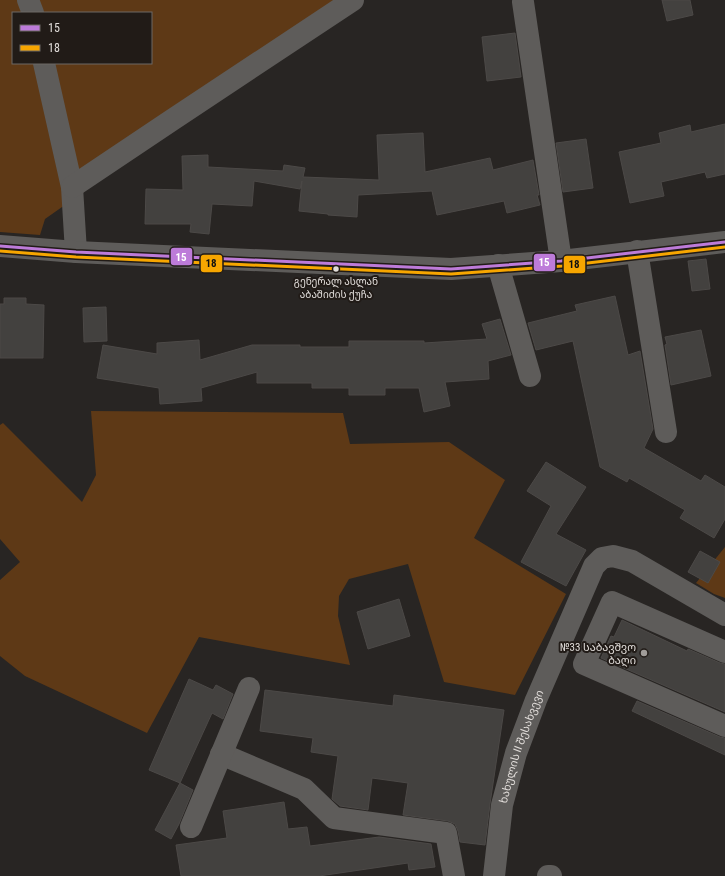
<svg xmlns="http://www.w3.org/2000/svg" width="725" height="876" font-family="'Roboto Condensed','Noto Sans Georgian',sans-serif">
<style>
.green{fill:#5e3916;fill-rule:evenodd}
.building{fill:#43413f;stroke:#4c4947}
.lines{fill:none;stroke-linecap:round;stroke-linejoin:round}
.minor{stroke:#5e5c5a;stroke-width:22}
.bus-1-casing{stroke:#211b17;stroke-width:6}
.bus-2-casing{stroke:#211b17;stroke-width:6}
.bus-1{stroke:#bd7bd9;stroke-width:3}
.bus-2{stroke:#f7a600;stroke-width:3}
.bus-dot{fill:#e0dcd9;stroke:#211b17;stroke-width:1.5}
.poi-dot{fill:#a09c99;stroke:#211b17;stroke-width:1.5}
.labels{text-anchor:middle;dominant-baseline:central;stroke-width:4;stroke-linejoin:round;paint-order:stroke}
.bus-label{font-size:10px;fill:#e0dcd9;stroke:#211b17}
.poi-label{font-size:11px;fill:#e0dcd9;stroke:#211b17;text-anchor:end}
.street-label{font-size:11px;fill:#e0dcd9;stroke:#211b17}
.line-badge{stroke:#211b17;stroke-width:1.5}
.badge-label{font-size:11px;text-anchor:middle;font-weight:bold;fill:#fff}
.pale-badge-label{font-size:11px;text-anchor:middle;font-weight:bold;fill:#111}
</style>
<rect width="100%" height="100%" fill="#282523"/>
<path class="green" d="M 0,0 L 356,0 L 45,219 L 40,235 L 0,232 ZM 13,13 L 151,13 L 151,63 L 13,63 Z
M 91,411 L 343,413 L 350,444 L 449,442 L 505,480 L 474,538 L 566,594 L 515,695 L 444,682 L 408,564 L 349,579 L 339,596 L 338,616 L 350,665 L 199,637 L 147,733 L 25,676 L 0,656 L 0,580 L 20,562 L 0,539 L 0,425 L 3,423 L 82,502 L 96,475 Z
M 725,547 L 725,598 L 714,594 L 696,583 Z"/>
<path class="building" d="M 662,0 L 690,0 L 693,15 L 667,21 Z
M 515,33 L 521,77 L 487,81 L 482,37 Z
M 725,124 L 725,174 L 707,178 L 705,172 L 661,182 L 664,196 L 630,203 L 619,152 L 661,143 L 659,133 L 690,125 L 691,132 Z
M 423,133 L 425,172 L 490,158 L 493,170 L 533,160 L 539,195 L 537,195 L 540,205 L 507,213 L 504,201 L 437,215 L 432,191 L 358,195 L 357,217 L 328,215 L 328,214 L 299,211 L 302,181 L 300,189 L 254,181 L 252,206 L 212,204 L 209,234 L 190,232 L 191,224 L 145,224 L 146,189 L 183,190 L 182,156 L 208,155 L 208,167 L 283,171 L 284,165 L 305,168 L 303,177 L 379,180 L 377,135 Z
M 586,139 L 593,188 L 563,192 L 556,143 Z
M 706,259 L 710,289 L 692,291 L 688,261 Z
M 615,296 L 628,355 L 640,351 L 653,429 L 644,448 L 701,481 L 705,475 L 725,487 L 725,519 L 714,538 L 680,518 L 685,510 L 629,478 L 627,482 L 600,467 L 573,341 L 536,350 L 528,323 L 577,311 L 575,305 Z
M 4,298 L 26,298 L 26,304 L 44,305 L 43,358 L 0,358 L 0,304 L 4,304 Z
M 106,307 L 107,341 L 84,342 L 83,308 Z
M 500,319 L 511,355 L 488,361 L 489,379 L 445,382 L 450,406 L 424,412 L 419,388 L 385,388 L 385,395 L 349,395 L 349,388 L 312,388 L 312,383 L 257,383 L 257,372 L 201,388 L 202,401 L 160,404 L 159,388 L 97,378 L 103,345 L 157,354 L 157,343 L 199,340 L 200,360 L 252,345 L 300,345 L 300,347 L 349,347 L 349,341 L 424,341 L 424,343 L 487,339 L 482,324 Z
M 701,330 L 711,376 L 671,385 L 665,345 L 667,344 L 665,337 Z
M 546,462 L 586,487 L 556,534 L 586,550 L 566,586 L 521,562 L 551,506 L 527,491 Z
M 700,551 L 720,562 L 708,583 L 688,572 Z
M 399,599 L 410,636 L 368,649 L 357,612 Z
M 622,620 L 687,651 L 688,649 L 720,663 L 725,664 L 725,712 L 601,658 L 611,636 L 614,637 Z
M 189,679 L 213,690 L 216,685 L 233,694 L 223,719 L 212,713 L 180,783 L 149,770 Z
M 265,690 L 393,706 L 394,695 L 504,710 L 490,804 L 485,845 L 460,842 L 458,831 L 455,824 L 448,821 L 403,815 L 408,783 L 372,778 L 368,810 L 340,806 L 332,799 L 338,756 L 311,752 L 313,738 L 260,731 Z
M 637,701 L 720,737 L 725,738 L 725,755 L 632,711 Z
M 180,783 L 193,790 L 179,824 L 171,839 L 155,830 Z
M 284,802 L 288,829 L 307,827 L 310,846 L 379,837 L 431,844 L 435,867 L 409,870 L 408,863 L 319,876 L 181,876 L 176,845 L 227,838 L 223,811 Z"/>
<g class="lines">
<g class="minor">
<path d="M 28,0 L 33,13"/>
<path d="M 523,2 L 561,261"/>
<path d="M 44,63 L 72,187 L 76,252"/>
<path d="M 72,187 L 172,120 L 353,0"/>
<path d="M 0,246 L 76,252 L 451,269 L 561,261 L 725,242"/>
<path d="M 637,251 L 666,432"/>
<path d="M 498,265 L 530,376"/>
<path d="M 725,652 L 612,602 L 584,664 L 725,726"/>
<path d="M 221,754 L 304,789 L 334,818 L 446,833 L 454,876"/>
<path d="M 191,827 L 249,688"/>
<path id="s1" d="M 494,876 L 502,805 L 516,753 L 536,700 L 594,566 L 602,558 L 613,556 L 632,561 L 725,615"/>
<path d="M 548,876 L 551,876"/>
</g>
<g class="bus-1-casing">
<path id="bus-1" d="M 0,246 L 76,252 L 451,269 L 561,261 L 725,242"/>
</g>
<g class="bus-2-casing">
<path id="bus-2" d="M 0,251 L 76,257 L 451,274 L 562,266 L 725,247"/>
</g>
<use href="#bus-1" class="bus-1"/>
<use href="#bus-2" class="bus-2"/>
</g>
<circle class="bus-dot" cx="336" cy="269" r="3.5"/>
<circle class="poi-dot" cx="644" cy="653" r="4"/>
<g class="labels">
<g class="bus-label">
<text x="336" y="281">გენერალ ასლან<tspan x="336" dy="13">აბაშიძის ქუჩა</tspan></text>
</g>
<g class="poi-label">
<text x="636" y="647">№33 საბავშვო<tspan x="636" dy="13">ბაღი</tspan></text>
</g>
<g class="street-label">
<text stroke="none"><textPath href="#s1" startOffset="133">ხახულის II შესახვევი</textPath></text>
</g>
</g>
<g class="line-badge">
<rect x="170" y="247" width="23" height="19" rx="4" fill="#bd7bd9"/>
<rect x="533" y="253" width="23" height="19" rx="4" fill="#bd7bd9"/>
<rect x="200" y="254" width="23" height="19" rx="4" fill="#f7a600"/>
<rect x="563" y="255" width="23" height="19" rx="4" fill="#f7a600"/>
</g>
<g class="badge-label">
<text x="181" y="261">15</text>
<text x="544" y="266">15</text>
</g>
<g class="pale-badge-label">
<text x="211" y="267">18</text>
<text x="574" y="268">18</text>
</g>
<rect x="12" y="12" width="140" height="52" fill="#211b17" stroke="#6d6865"/>
<rect x="20" y="25" width="20" height="6" fill="#bd7bd9" stroke="#6d6865"/>
<text x="48" y="32" font-size="12" fill="#e0dcd9">15</text>
<rect x="20" y="45" width="20" height="6" fill="#f7a600" stroke="#6d6865"/>
<text x="48" y="52" font-size="12" fill="#e0dcd9">18</text>
</svg>
